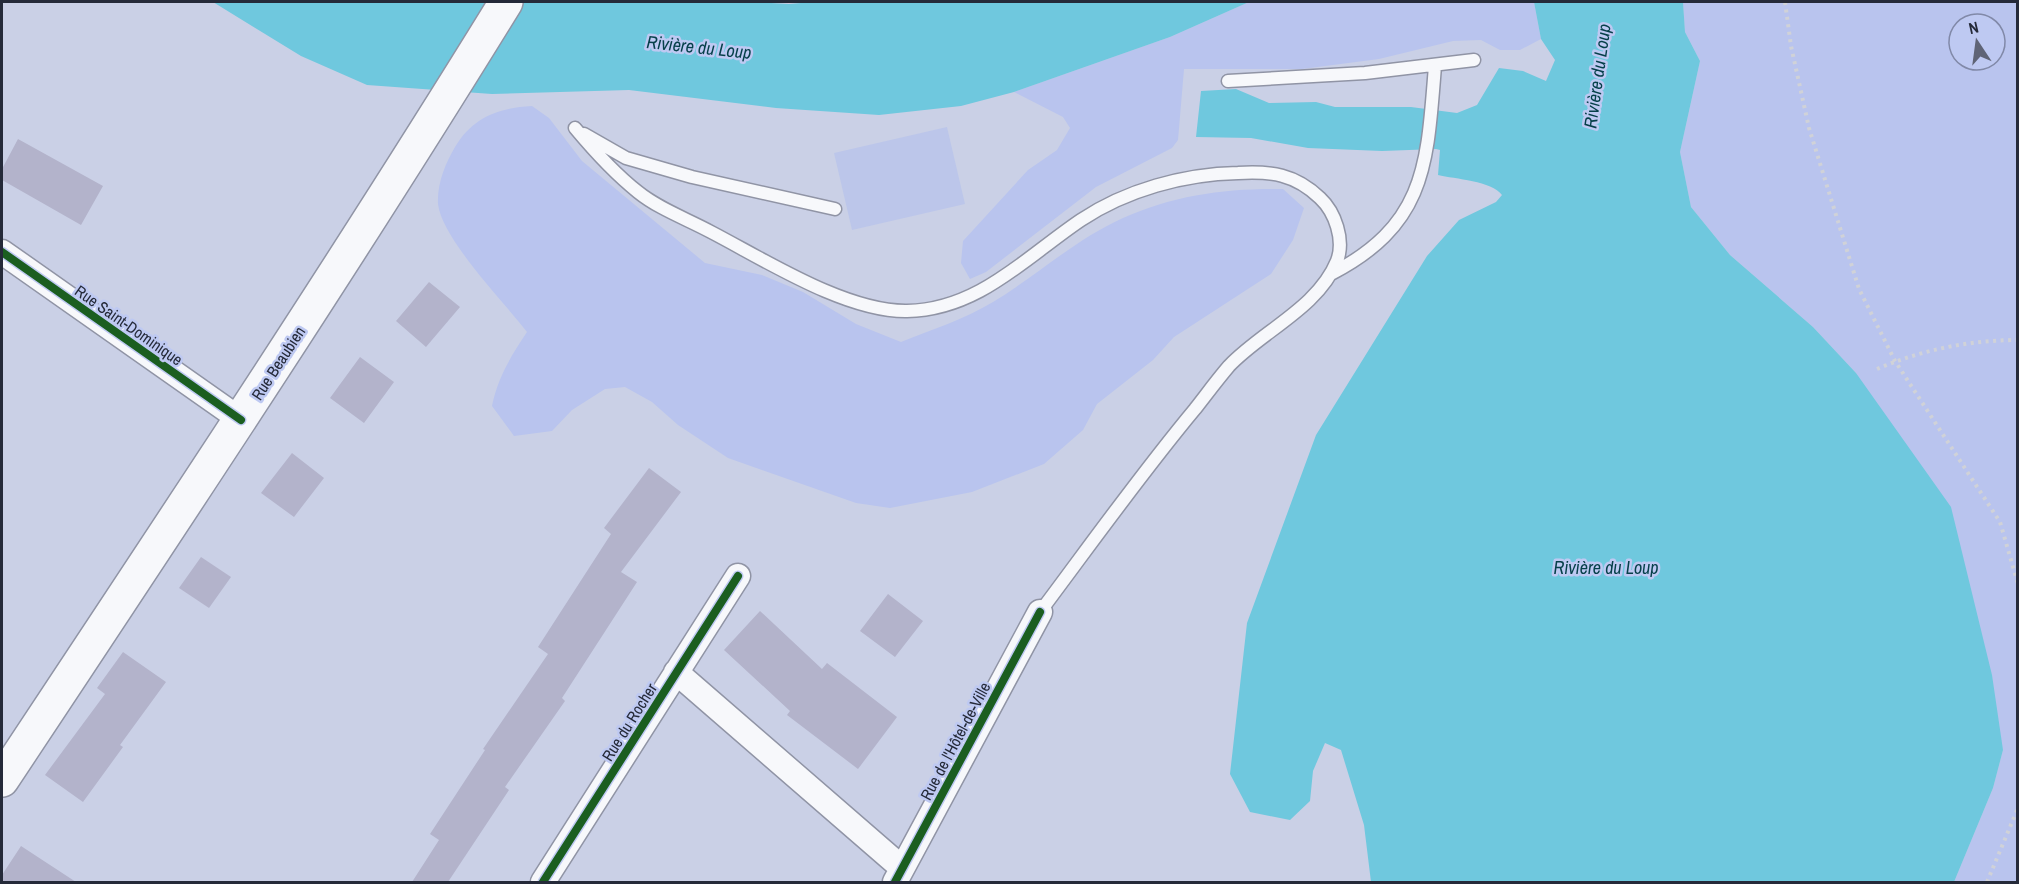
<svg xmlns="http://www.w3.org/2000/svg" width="2019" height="884" font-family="'Archivo Narrow',sans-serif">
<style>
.built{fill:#bcc6ea}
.green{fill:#b9c4ee;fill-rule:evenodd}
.water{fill:#6fc8de}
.building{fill:#b3b3cb}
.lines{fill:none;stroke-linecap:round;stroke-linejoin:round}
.lane-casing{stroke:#9094a5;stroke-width:15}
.street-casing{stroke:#9094a5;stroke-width:27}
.secondary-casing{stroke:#9094a5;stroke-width:36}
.path{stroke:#d0d2d8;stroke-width:4;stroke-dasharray:3 4.5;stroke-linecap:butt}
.lane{stroke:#f7f8fb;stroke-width:12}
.street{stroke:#f7f8fb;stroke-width:24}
.secondary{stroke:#f7f8fb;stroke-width:33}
.cycleway-casing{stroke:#bec9f2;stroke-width:11}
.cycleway{stroke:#1b5e20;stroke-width:8}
.labels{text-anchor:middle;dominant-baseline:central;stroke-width:5;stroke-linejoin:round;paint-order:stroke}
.street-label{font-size:16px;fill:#252a39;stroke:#bec9f2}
.water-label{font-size:18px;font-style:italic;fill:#06404a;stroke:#bec9f2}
</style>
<rect width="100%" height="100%" fill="#cad0e6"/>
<path class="built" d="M 947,127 L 965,204 L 852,230 L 834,153 Z"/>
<path class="green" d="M 1249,2 L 1534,2 L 1541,39 L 1520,50 L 1500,50 L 1481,40 L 1453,41 L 1379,59 L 1302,69 L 1184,69 L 1178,140 L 1172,148 L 1096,187 L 986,272 L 970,279 L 961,263 L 963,241 L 1028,170 L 1057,150 L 1070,128 L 1063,117 L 1014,92 L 1170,37 Z
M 1683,2 L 2017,2 L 2017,882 L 1954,882 L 1993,788 L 2003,750 L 1856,373 L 1813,327 L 1730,255 L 1691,207 L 1680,152 L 1700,61 L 1685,32 ZM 1959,24 L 1995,24 L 1995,60 L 1959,60 Z
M 532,106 L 549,118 L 582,161 L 705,263 L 762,275 L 803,292 L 856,324 L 901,342 C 931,330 965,319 993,302 C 1036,276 1076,239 1123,218 C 1174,195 1227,188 1283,189 L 1304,208 L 1293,240 L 1271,274 L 1174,337 L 1153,360 L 1097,404 L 1083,430 L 1044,464 L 972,492 L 890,508 L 856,503 L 728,458 L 678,425 L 652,402 L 625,387 L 605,389 L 572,410 L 552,431 L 514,436 L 492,406 C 498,377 511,356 527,332 C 504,302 442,239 438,204 C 437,184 445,164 455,147 C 473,117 498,108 532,106 Z"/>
<path class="water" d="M 213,2 L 750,2 L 789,4 L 813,2 L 1249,2 L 1170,37 L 1014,92 L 961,106 L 879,115 L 776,108 L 629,90 L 492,94 L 367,85 L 301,56 Z
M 1534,2 L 1683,2 L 1685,32 L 1700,61 L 1680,152 L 1691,207 L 1730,255 L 1813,327 L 1856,373 L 1951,507 L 1992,675 L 2003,750 L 1993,788 L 1954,882 L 1371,882 L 1364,825 L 1341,750 L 1325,743 L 1313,771 L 1310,801 L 1290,820 L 1250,812 L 1230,774 L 1247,623 L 1316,435 L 1427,256 L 1459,220 L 1496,202 L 1502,195 C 1492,181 1455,179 1438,175 L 1440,150 L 1436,149 L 1382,151 L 1308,148 L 1251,138 L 1196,137 L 1201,91 L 1236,89 L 1269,103 L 1316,102 L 1335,107 L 1411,107 L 1457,113 L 1477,105 L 1499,68 L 1523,71 L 1546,81 L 1555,60 L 1541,39 Z"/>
<path class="building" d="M 18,139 L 103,186 L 81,225 L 2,180 L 2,169 Z
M 429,282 L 460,307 L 426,347 L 396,321 Z
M 360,357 L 394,382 L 364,423 L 330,398 Z
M 292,453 L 324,478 L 294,517 L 261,493 Z
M 649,468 L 681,492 L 621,572 L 637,582 L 562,698 L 565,701 L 505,787 L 509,790 L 448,882 L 412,882 L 439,840 L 430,834 L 485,750 L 483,749 L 548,654 L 538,647 L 611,534 L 604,528 Z
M 201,557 L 231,577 L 209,608 L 179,588 Z
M 888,594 L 923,621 L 895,657 L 860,631 Z
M 760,611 L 822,669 L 827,663 L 897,717 L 858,769 L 787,715 L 790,711 L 724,650 Z
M 123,652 L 166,682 L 120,745 L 123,747 L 83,802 L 45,775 L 105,694 L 97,688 Z
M 21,846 L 76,882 L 2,882 L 2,875 Z"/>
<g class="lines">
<g class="lane-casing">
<path id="lane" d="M 1228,81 L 1365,73 L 1474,60
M 575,128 C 595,152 614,173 638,192 C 659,209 687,219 711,232 C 765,260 846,312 907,311 C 978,310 1026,257 1081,220 C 1126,190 1184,174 1238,173 C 1271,171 1295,174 1320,198 C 1335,212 1345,240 1337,261 C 1318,308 1262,331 1229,366 C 1217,380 1206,395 1195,409 C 1140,475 1091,544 1040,612
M 584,134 L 626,158 L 692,177 L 835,209
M 1331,274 C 1427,224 1427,164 1435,66"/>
</g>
<g class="street-casing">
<path id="street" d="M 2,252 L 241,420
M 676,672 L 902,868
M 543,882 L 738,576
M 895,882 L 1040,612"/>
</g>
<g class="secondary-casing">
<path id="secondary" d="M 2,780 C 173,522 344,265 506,2"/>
</g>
<path class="path" d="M 1785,2 L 1791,46 L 1809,128 L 1859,289 L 1895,361 L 2000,522 L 2018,584
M 1877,369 C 1921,350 1970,340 2018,340
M 1987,882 L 2018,808"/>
<use href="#lane" class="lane"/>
<use href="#street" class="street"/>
<use href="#secondary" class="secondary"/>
<g class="cycleway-casing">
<path id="cycleway" d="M 2,252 L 241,420
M 543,882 L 738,576
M 895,882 L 1040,612"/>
</g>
<use href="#cycleway" class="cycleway"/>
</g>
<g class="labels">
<g class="street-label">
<text transform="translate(129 325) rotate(35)">Rue Saint-Dominique</text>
<text transform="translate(278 363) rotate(-57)">Rue Beaubien</text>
<text transform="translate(629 722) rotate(-58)">Rue du Rocher</text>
<text transform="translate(955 741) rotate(-62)">Rue de l'Hôtel-de-Ville</text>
</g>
<g class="water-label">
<text transform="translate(699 47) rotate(6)">Rivière du Loup</text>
<text transform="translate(1597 76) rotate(-82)">Rivière du Loup</text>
<text x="1606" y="567">Rivière du Loup</text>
</g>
</g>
<rect width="2019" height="884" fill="none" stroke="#252a39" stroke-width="6"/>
<g transform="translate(1977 42) rotate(347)"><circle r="28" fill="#bec9f2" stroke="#8189a8" stroke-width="1.5"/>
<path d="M0-4.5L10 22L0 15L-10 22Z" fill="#5f6476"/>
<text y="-9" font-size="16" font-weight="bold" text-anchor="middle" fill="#252a39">N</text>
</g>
</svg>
